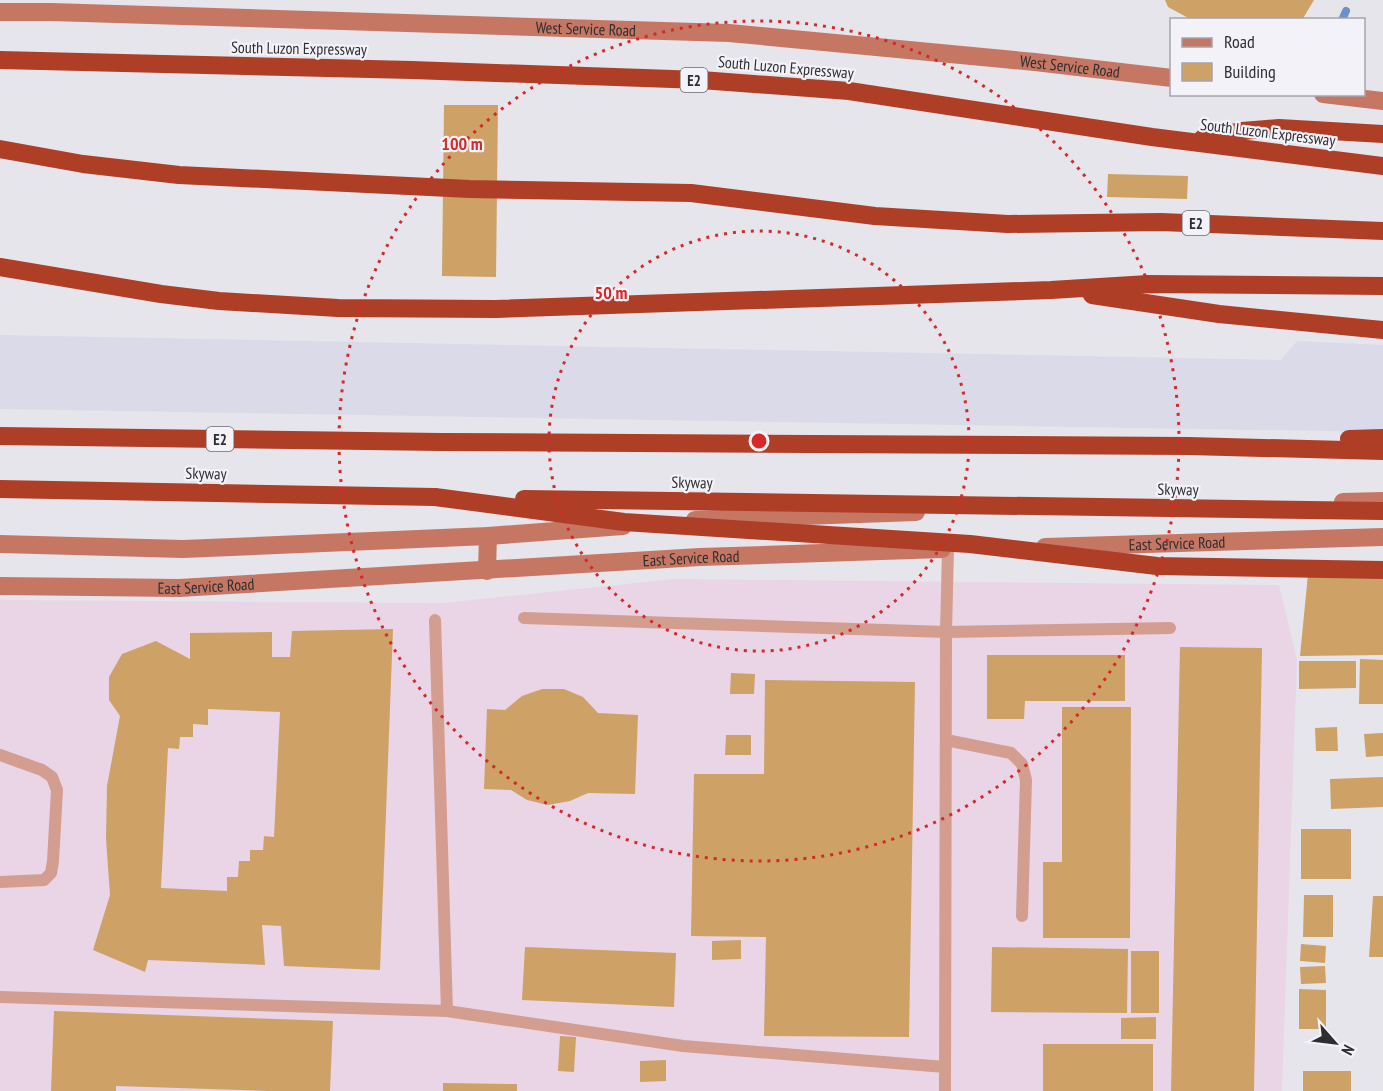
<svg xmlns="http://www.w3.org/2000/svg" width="1383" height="1091" font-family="'PT Sans Narrow',sans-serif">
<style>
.commercial{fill:#e9d5e5}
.built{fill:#dbdae9}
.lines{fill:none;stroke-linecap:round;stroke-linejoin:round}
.stream{stroke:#6b91c8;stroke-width:8}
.building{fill:#cea166;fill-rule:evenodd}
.service{stroke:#d39d8f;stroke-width:12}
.secondary{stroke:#c67764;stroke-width:18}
.motorway{stroke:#af3e26;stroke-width:18}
.motorway-bridge{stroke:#af3e26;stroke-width:18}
.ring{fill:none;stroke:#d62828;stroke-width:3;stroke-dasharray:3 6}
.labels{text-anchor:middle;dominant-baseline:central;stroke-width:4.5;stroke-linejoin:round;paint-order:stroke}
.shield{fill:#f3f2f9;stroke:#69696d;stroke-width:1.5}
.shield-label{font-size:15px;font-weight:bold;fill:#2e2e31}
.street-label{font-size:16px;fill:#2e2e31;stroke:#f3f2f9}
.centre{fill:#d62828;stroke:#f3f2f9;stroke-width:3}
.ring-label{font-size:18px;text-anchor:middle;font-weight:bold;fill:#d62828;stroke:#f3f2f9;stroke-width:4.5;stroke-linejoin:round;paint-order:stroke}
</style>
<rect width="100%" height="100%" fill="#e6e5ec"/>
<path class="commercial" d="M 674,579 L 1279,585 L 1297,659 L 1282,1091 L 0,1091 L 0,600 L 442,603 Z"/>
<path class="built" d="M 0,335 L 1281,360 L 1297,341 L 1383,345 L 1383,432 L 0,409 Z"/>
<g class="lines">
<path class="stream" d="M 1342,20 L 1346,11"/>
</g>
<path class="building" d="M 1165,0 L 1314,0 L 1302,20 L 1192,20 L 1168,7 Z
M 444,105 L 498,105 L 496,277 L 442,276 Z
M 1108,174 L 1188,176 L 1187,199 L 1107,197 Z
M 1308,574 L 1383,575 L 1383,655 L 1300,656 Z
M 393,629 L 380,970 L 284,966 L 281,926 L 262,925 L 265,965 L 148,960 L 145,972 L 93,950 L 110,895 L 106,839 L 107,786 L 120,716 L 109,700 L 109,677 L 122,654 L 156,641 L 190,659 L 190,633 L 272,632 L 272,657 L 290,657 L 292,631 ZM 208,709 L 280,712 L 274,837 L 264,836 L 263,850 L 250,850 L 250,861 L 239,861 L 238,877 L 227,877 L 227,891 L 161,888 L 168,748 L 179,749 L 180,737 L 193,737 L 193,724 L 208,725 Z
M 1180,647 L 1262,648 L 1254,1091 L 1171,1091 Z
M 987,655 L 1125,655 L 1125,701 L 1025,701 L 1024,719 L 987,719 Z
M 1360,659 L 1383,660 L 1383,704 L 1359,704 Z
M 1299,661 L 1356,661 L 1356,688 L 1299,689 Z
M 731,673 L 755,674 L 754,694 L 730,694 Z
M 765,680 L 915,682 L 909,1037 L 764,1036 L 766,937 L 691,936 L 694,774 L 764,774 Z
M 542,689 L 564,689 L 583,697 L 598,713 L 638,715 L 635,794 L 588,793 L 570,801 L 548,805 L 527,800 L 511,790 L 484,789 L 487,709 L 505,710 L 522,696 Z
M 1062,707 L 1131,707 L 1130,938 L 1043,938 L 1043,862 L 1062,862 Z
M 1337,727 L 1338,751 L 1316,751 L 1315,728 Z
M 1383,733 L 1383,756 L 1366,757 L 1364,734 Z
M 726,735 L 751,735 L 751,755 L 725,755 Z
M 1383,777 L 1383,807 L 1331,809 L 1330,779 Z
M 1301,829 L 1351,829 L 1351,879 L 1301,879 Z
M 1304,895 L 1333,895 L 1333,937 L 1303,937 Z
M 1373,896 L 1383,896 L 1383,957 L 1369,957 Z
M 741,940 L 741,959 L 712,960 L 712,941 Z
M 1301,944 L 1326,946 L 1325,963 L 1300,961 Z
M 525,947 L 676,953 L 674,1007 L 522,1000 Z
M 992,947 L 1128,949 L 1127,1013 L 991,1012 Z
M 1131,951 L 1159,951 L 1159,1013 L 1131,1013 Z
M 1325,966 L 1326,983 L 1301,984 L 1300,967 Z
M 1299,989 L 1326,990 L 1326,1029 L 1299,1029 Z
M 54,1011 L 333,1021 L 330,1091 L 268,1091 L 116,1086 L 116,1091 L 51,1091 Z
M 1156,1017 L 1156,1039 L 1121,1039 L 1121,1018 Z
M 560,1036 L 576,1037 L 574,1072 L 558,1071 Z
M 1043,1044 L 1153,1044 L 1153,1091 L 1043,1091 Z
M 666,1060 L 666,1081 L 640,1082 L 640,1061 Z
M 1303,1071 L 1351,1071 L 1351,1091 L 1303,1091 Z
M 443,1083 L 517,1084 L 517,1091 L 443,1091 Z"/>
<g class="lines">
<path class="service" d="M 524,618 L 946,632 L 1170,628
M 435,620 L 447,1011
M 946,740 L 1011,753 L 1022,764 L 1026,780 L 1022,916
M 0,755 L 42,770 L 52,777 L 57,790 L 53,861 L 51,873 L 44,880 L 0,882
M 0,997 L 447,1011 L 683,1046 L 945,1067
M 945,1091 L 946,632 L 948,549"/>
<g class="secondary">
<path id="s1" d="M 0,12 L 51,12 L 729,33 L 1035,62 L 1172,78"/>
<path d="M 1323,94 L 1383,101"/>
<path d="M 1343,502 L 1383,501"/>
<path d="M 695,520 L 916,512"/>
<path d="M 0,544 L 183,549 L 488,536 L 623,526"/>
<path id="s2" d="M 1045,547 L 1383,537"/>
<path d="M 487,571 L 488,536"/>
<path id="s3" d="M 0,586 L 179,588 L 700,557 L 942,549"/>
</g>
<path class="motorway" d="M 0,60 L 412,70 L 701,80 L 849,91 L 1152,137 L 1383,166
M 1203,138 L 1242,131 L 1279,128 L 1383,134
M 0,149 L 83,164 L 179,175 L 470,189 L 691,193 L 875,216 L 1008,224 L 1161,222 L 1383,231
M 0,267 L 161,294 L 219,301 L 338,308 L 496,309 L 1051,290 L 1148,284 L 1383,286
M 1092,295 L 1219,314 L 1383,330
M 0,436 L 441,442 L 1189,446 L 1383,451
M 1349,439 L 1383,438
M 0,489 L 435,497"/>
<path class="motorway-bridge" d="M 435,497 L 624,522 L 970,544 L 1157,566 L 1383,570
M 524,499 L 1383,511"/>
</g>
<g class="ring">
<circle cx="759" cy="441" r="210"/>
<circle cx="759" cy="441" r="420"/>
</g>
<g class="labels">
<g class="shield">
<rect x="680.5" y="68" width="27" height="24" rx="4.5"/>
<rect x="1182.5" y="211" width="27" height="24" rx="4.5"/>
<rect x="206.5" y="427" width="27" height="24" rx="4.5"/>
</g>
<g class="shield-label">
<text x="694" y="80">E2</text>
<text x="1196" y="223">E2</text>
<text x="220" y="439">E2</text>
</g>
<g class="street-label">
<text stroke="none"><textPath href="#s1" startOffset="586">West Service Road</textPath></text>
<text transform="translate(299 48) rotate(1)">South Luzon Expressway</text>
<text stroke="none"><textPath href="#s1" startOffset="1072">West Service Road</textPath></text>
<text transform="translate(786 67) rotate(5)">South Luzon Expressway</text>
<text transform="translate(1268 132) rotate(7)">South Luzon Expressway</text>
<text transform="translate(206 473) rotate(1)">Skyway</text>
<text transform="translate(692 482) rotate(1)">Skyway</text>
<text transform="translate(1178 489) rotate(1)">Skyway</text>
<text stroke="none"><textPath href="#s2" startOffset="132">East Service Road</textPath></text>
<text stroke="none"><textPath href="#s3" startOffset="692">East Service Road</textPath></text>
<text stroke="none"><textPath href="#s3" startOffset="206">East Service Road</textPath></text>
</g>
</g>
<circle cx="759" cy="441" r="9" class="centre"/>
<g class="ring-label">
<text x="462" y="150">100 m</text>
<text x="611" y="299">50 m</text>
</g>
<rect x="1170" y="18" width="195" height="78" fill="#f3f2f9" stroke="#a4a4a9" stroke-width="1.5"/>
<rect x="1182" y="38" width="30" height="9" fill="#c67764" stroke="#a4a4a9" stroke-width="1.5"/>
<text x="1224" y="48" font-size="18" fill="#2e2e31">Road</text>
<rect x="1182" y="63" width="30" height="18" fill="#cea166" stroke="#a4a4a9" stroke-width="1.5"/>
<text x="1224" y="78" font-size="18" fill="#2e2e31">Building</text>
<g transform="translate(1335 1043) rotate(118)" stroke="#f3f2f9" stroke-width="4.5" paint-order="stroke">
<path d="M0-4.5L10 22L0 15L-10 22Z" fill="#2e2e31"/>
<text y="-9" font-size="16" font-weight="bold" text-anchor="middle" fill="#2e2e31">N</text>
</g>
</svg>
